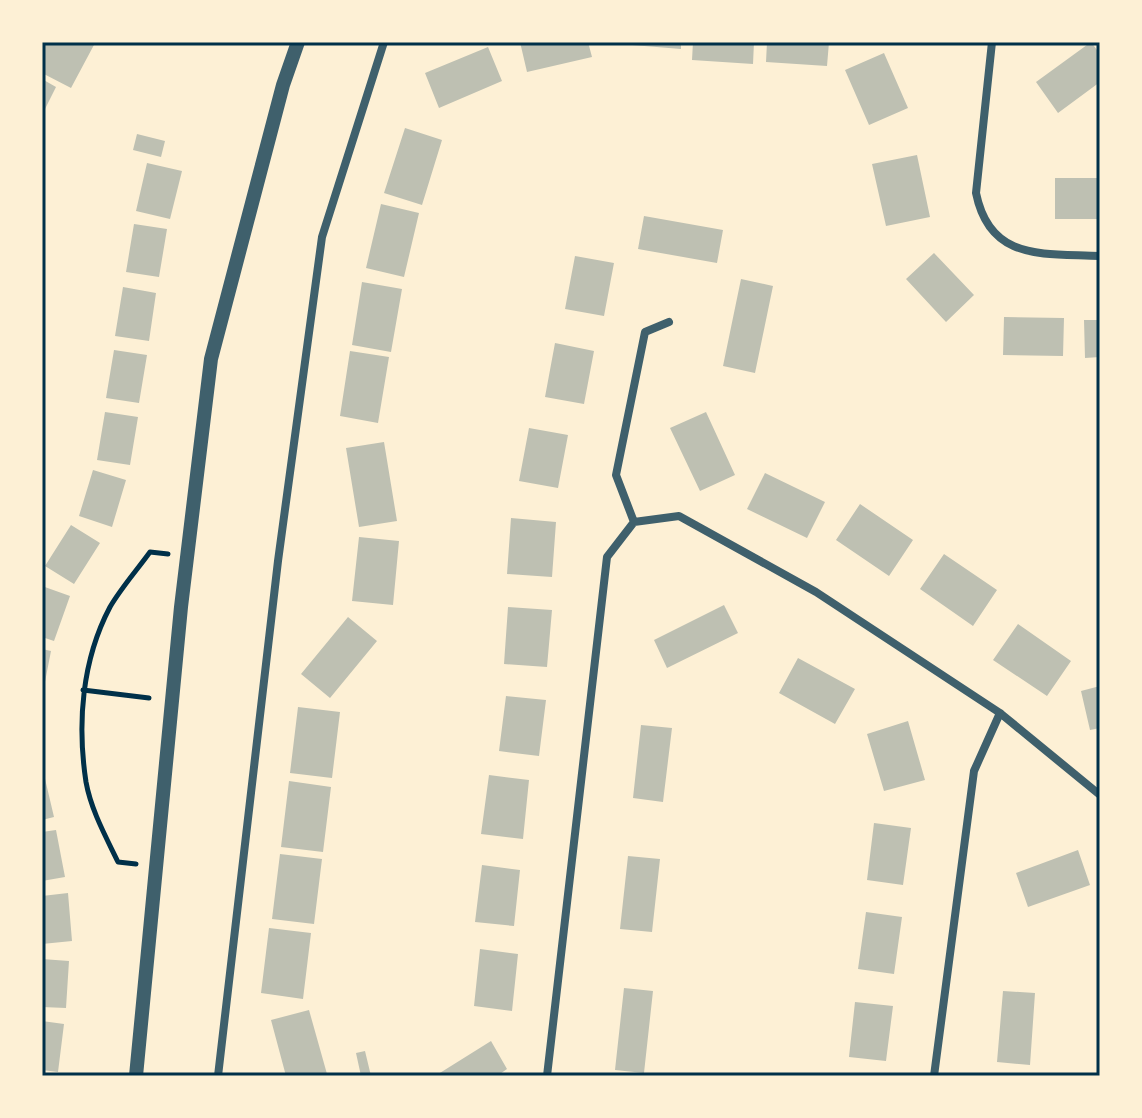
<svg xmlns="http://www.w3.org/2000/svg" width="1142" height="1118" font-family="'Archivo Narrow',sans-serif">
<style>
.building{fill:#bec0b2}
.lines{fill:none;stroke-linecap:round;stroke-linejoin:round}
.path{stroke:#003049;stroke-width:5}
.minor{stroke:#3f606c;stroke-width:8}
.tertiary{stroke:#3f606c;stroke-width:14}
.neatline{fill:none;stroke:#003049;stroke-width:3}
</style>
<rect width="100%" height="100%" fill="#fdf0d5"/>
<path class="building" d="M 44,42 L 95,43 L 71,88 L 42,73 Z
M 520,42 L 588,42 L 592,57 L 527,72 Z
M 620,42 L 681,42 L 681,49 L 620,44 Z
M 693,42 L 754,42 L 753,64 L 692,60 Z
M 767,42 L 829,42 L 827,66 L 766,62 Z
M 1091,42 L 1100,54 L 1100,82 L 1058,113 L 1036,82 Z
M 488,47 L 502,81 L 439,108 L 425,73 Z
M 884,53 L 908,108 L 869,125 L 845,70 Z
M 42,79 L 56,87 L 42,115 Z
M 405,128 L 442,140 L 422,205 L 384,193 Z
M 137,134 L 165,141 L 161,157 L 133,150 Z
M 917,155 L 930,217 L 886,226 L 872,164 Z
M 147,163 L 182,171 L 170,219 L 136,211 Z
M 1055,178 L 1100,178 L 1100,219 L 1055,219 Z
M 381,204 L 419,213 L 404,277 L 366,268 Z
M 644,216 L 723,230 L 717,263 L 638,249 Z
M 134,224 L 167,229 L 159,277 L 126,272 Z
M 934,253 L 974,295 L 946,322 L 906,279 Z
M 575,256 L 614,263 L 604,316 L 565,309 Z
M 741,279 L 773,286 L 755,373 L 723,366 Z
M 362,282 L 402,289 L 391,352 L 352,345 Z
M 123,287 L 156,293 L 149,341 L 115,336 Z
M 1004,317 L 1064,318 L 1063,356 L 1003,355 Z
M 1084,320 L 1100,320 L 1100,357 L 1085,358 Z
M 555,343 L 594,351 L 584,404 L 545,397 Z
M 114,350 L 147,355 L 139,403 L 106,398 Z
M 350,351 L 389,357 L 378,423 L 340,416 Z
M 105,412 L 138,417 L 130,465 L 97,460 Z
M 706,412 L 735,475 L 700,491 L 670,428 Z
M 529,428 L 568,435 L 558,488 L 519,481 Z
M 384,442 L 397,521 L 359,527 L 346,448 Z
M 93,470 L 126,480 L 112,527 L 79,516 Z
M 765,473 L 825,502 L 807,538 L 747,509 Z
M 860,504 L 913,540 L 889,576 L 836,540 Z
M 511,518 L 556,522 L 552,577 L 507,574 Z
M 71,525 L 100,543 L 74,584 L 45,566 Z
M 359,537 L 399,541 L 393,605 L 352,601 Z
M 944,554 L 997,590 L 973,626 L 920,589 Z
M 42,586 L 70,596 L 54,641 L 42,637 Z
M 724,605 L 738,633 L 667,668 L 654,640 Z
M 508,607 L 552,610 L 547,667 L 504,664 Z
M 348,617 L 377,641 L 330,698 L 301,674 Z
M 1018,624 L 1071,661 L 1047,696 L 993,660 Z
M 42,649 L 51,651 L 43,692 L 42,692 Z
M 798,658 L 855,689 L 835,724 L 779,693 Z
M 1100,686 L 1100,728 L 1090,730 L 1081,691 Z
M 506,696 L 546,700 L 539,756 L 499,751 Z
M 298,707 L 340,712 L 332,778 L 290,773 Z
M 908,721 L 925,780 L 884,791 L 867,734 Z
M 641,725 L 672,728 L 663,802 L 633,798 Z
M 42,766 L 54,817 L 42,820 Z
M 489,775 L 529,780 L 523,839 L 481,834 Z
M 289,781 L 331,787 L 323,852 L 281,847 Z
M 874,823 L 911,828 L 903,885 L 867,880 Z
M 56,830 L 65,877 L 42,881 L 42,832 Z
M 1078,850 L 1090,885 L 1028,907 L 1016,873 Z
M 280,854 L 322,859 L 314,924 L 272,919 Z
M 628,856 L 660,859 L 652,932 L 620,929 Z
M 482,865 L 520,870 L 514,926 L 475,922 Z
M 68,893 L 72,941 L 42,944 L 42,896 Z
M 866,912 L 902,917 L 894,974 L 858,969 Z
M 269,928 L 311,933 L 303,999 L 261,993 Z
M 480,949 L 518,954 L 512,1011 L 474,1006 Z
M 42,959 L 69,961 L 66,1008 L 42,1007 Z
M 624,988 L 653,991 L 644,1073 L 615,1070 Z
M 1003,991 L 1035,993 L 1030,1065 L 997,1062 Z
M 855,1002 L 893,1006 L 886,1061 L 849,1057 Z
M 309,1010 L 327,1074 L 286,1076 L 271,1020 Z
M 42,1021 L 64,1024 L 58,1072 L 42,1070 Z
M 491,1041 L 507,1069 L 497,1076 L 435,1076 Z
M 365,1051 L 371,1076 L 361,1076 L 356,1053 Z"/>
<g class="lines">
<path class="path" d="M 83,690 L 149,698
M 136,864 L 118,862 C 106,837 91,810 86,782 C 77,723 82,660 110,607 C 121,588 137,570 150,552 L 168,554"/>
<path class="minor" d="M 992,42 L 976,193 C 990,262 1044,253 1100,256
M 634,522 L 616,475 L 645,332 L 669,322
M 218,1076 L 278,561 L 322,237 L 384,42
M 547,1076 L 607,557 L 634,522 L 679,516 L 816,592 L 1000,713 L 1100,795
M 934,1076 L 974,771 L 1000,713"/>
<path class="tertiary" d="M 136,1076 L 181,607 L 211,359 L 283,85 L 298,42"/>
</g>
<rect width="1142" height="1118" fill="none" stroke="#fdf0d5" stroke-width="88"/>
<rect x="44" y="44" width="1054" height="1030" class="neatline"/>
</svg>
